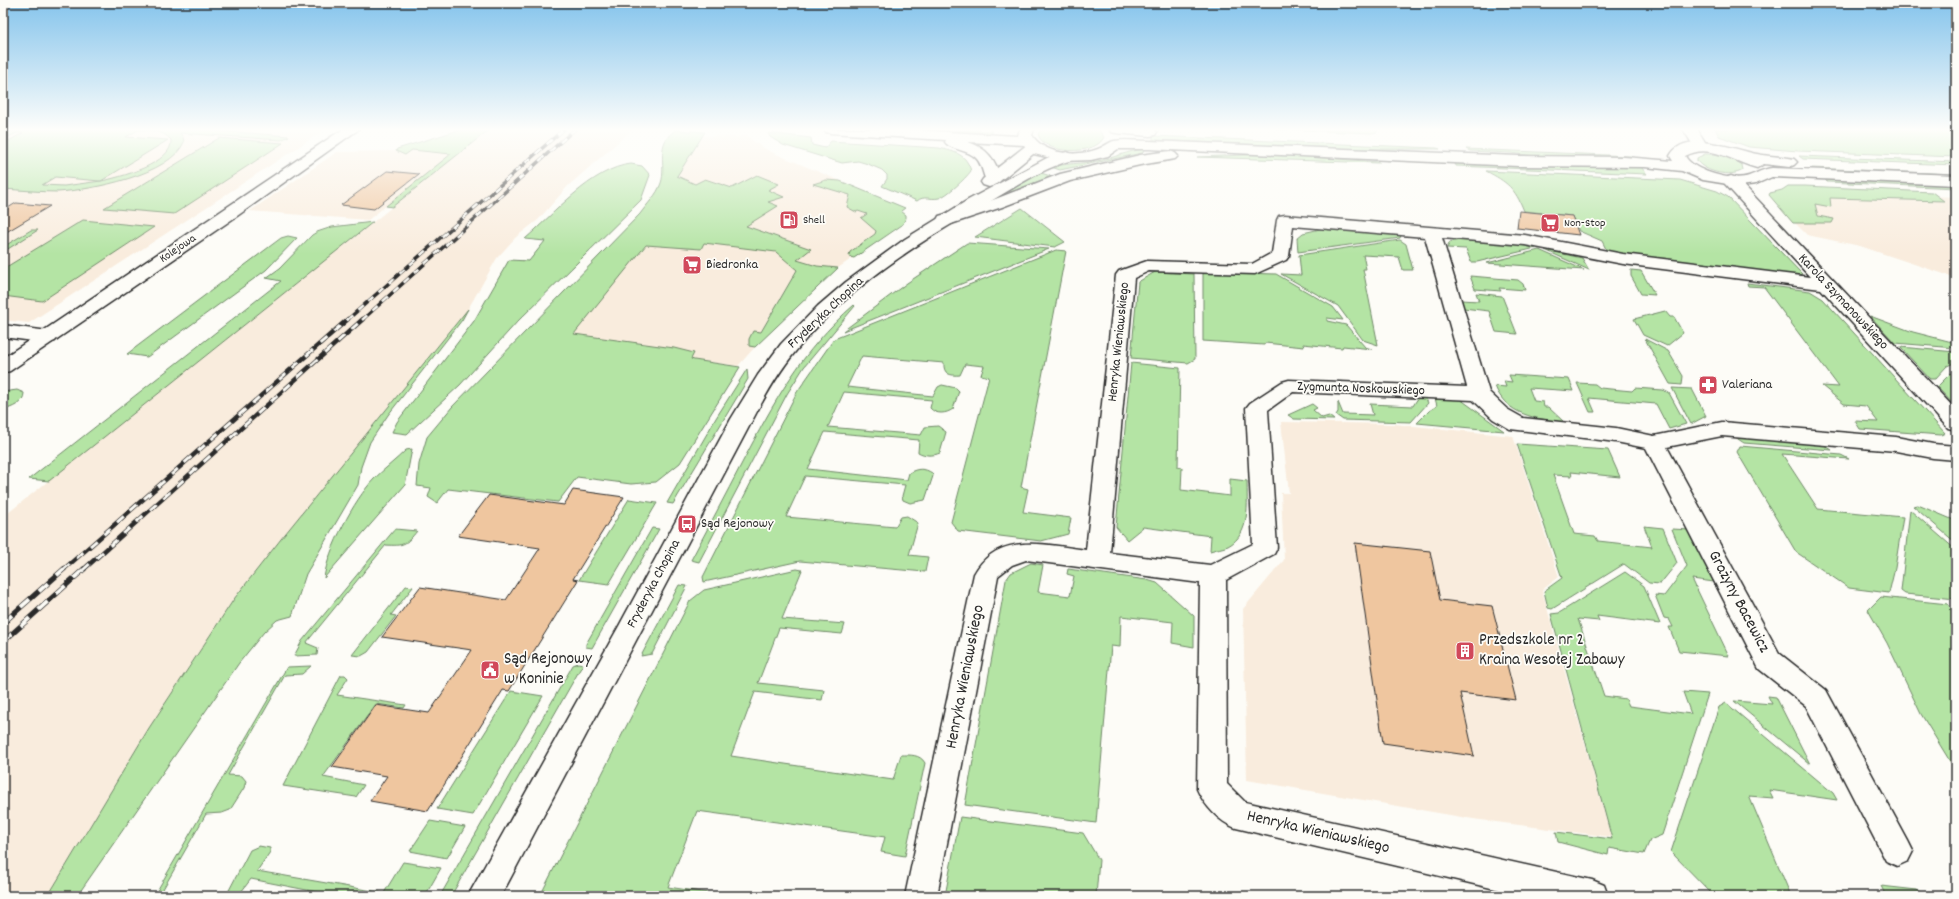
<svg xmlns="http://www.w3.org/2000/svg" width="1959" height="899" font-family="Dekko,sans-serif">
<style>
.built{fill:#f9ecdd}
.green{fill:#b4e4a4;stroke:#708868;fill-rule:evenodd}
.building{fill:#efc69f;stroke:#2b2b2b}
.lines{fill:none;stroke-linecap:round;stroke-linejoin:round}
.minor-casing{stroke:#2b2b2b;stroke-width:3}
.tertiary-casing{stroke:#2b2b2b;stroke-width:3}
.secondary-casing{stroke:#2b2b2b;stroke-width:3}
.minor{fill:#fdfcf7;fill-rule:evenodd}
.tertiary{fill:#fdfcf7;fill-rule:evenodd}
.secondary{fill:#fdfcf7;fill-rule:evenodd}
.rail-far2-casing{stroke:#2b2b2b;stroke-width:3.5}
.rail-far1-casing{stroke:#2b2b2b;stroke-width:4.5}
.rail-casing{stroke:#2b2b2b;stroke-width:5.5}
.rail-far2{stroke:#fdfcf7;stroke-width:2.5;stroke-dasharray:7;stroke-linecap:butt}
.rail-far1{stroke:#fdfcf7;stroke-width:3;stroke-dasharray:9;stroke-linecap:butt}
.rail{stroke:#fdfcf7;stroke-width:4;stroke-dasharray:12;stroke-linecap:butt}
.labels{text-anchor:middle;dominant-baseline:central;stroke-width:3.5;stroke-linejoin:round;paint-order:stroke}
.far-poi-label{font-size:12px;fill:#2b2b2b;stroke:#fdfcf7;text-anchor:start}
.far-street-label{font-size:12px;fill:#2b2b2b;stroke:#fdfcf7}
.poi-label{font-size:14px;fill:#2b2b2b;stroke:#fdfcf7;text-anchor:start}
.street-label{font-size:14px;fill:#2b2b2b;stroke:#fdfcf7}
.near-street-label{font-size:17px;fill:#2b2b2b;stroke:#fdfcf7}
.near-poi-label{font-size:17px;fill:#2b2b2b;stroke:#fdfcf7;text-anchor:start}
</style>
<rect width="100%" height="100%" fill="#fdfcf7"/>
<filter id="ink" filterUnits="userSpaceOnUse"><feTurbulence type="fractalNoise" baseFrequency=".025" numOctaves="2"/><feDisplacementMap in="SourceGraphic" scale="8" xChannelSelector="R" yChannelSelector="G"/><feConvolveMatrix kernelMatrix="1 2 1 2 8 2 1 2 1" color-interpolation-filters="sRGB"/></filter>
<g filter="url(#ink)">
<path class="built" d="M 3,129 L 326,129 L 29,323 L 3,320 Z
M 490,129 L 633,129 L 568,186 L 538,220 L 516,237 L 497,258 L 468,309 L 281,539 L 234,599 L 149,728 L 48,896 L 3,896 L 3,517 Z
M 747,135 L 753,141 L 769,151 L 905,208 L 901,211 L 906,215 L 906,218 L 902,224 L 838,268 L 797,270 L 761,332 L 755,347 L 738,366 L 694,360 L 660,349 L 535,334 L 677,176 L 703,136 L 737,137 Z
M 474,137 L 368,220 L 250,211 L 337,152 L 396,151 Z
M 1805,191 L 1956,197 L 1956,278 L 1860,246 L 1807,235 L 1790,218 Z
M 1281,422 L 1394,424 L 1513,436 L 1559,577 L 1542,590 L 1611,837 L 1473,819 L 1247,780 L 1243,609 L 1284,560 L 1281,493 L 1289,493 Z"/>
<path class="green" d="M 17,129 L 194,129 L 289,136 L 281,140 L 180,133 L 183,137 L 184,142 C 171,175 90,190 58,192 C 40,192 21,190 3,189 L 3,144 L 23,133 L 17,133 L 3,139 L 3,132 ZM 138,130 C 149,130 163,130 171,140 C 174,163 118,178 101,181 L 168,140 L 126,137 ZM 55,177 L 100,181 L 101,181 L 64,186 L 42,185 Z
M 462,129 L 490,129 L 392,207 L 386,206 L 451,154 L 412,150 L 405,155 L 396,151 L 397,149 Z
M 884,129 L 992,131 L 992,133 Z
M 1042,129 L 1098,129 L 1104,137 C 1096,156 1043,155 1038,134 Z
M 1276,129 L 1377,129 L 1377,132 L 1371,133 Z
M 1715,129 L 1956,129 L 1956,157 L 1798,151 L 1749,147 L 1719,136 Z
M 676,130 L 705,132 L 677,176 L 695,184 L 705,179 L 732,188 L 757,175 L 779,184 L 768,190 L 784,197 L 768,202 L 778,206 L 746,226 L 811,249 L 797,260 L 817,266 L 838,268 L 755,347 L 749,346 L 749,339 L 753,331 L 761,332 L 797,270 L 776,252 L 704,243 L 701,249 L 646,245 L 574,334 L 674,348 L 694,353 L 691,359 L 694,360 L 740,367 L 680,463 L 656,482 L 631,484 L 577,477 L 558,502 L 448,489 L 437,503 L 428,497 L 431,488 L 417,486 L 419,464 L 427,437 L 452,407 L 640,214 C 647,204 657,195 661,183 C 667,166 654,142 676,130 Z
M 768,133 L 811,138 L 812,145 L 825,148 L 831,141 L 939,148 C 956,152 966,154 971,171 C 965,179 948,195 939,198 C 930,200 924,195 917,201 L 882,186 L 887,179 L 887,175 L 882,170 L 868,164 L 858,161 L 842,163 L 783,145 L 770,137 Z
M 1153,136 L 1437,148 L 1440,149 L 1342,149 L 1153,140 Z
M 219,138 L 283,143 L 174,214 L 104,208 Z
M 1145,149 L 1142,153 L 1060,170 L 1051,167 C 1066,163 1081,164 1097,161 C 1114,158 1127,151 1145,149 Z
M 1466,149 L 1631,156 L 1633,158 L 1535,156 L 1511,153 L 1470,151 Z
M 1268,154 L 1379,162 L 1379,163 L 1197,157 Z
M 1705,154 C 1718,154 1732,156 1742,165 L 1743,170 C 1731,178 1705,172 1697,161 L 1697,158 Z
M 1799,156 L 1956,162 L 1956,165 L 1803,159 Z
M 1455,162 L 1640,166 L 1647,174 L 1456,166 Z
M 631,164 L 642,166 L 650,175 L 641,200 L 518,321 L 460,385 L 407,434 L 392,432 L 397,422 L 474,321 L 509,260 L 529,261 L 545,241 L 525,239 C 553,215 592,168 631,164 Z
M 1812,168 L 1956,174 L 1956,175 L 1813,169 Z
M 1486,171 L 1680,180 L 1717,191 L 1728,197 L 1802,274 L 1795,276 L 1642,257 L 1607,251 L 1602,241 L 1579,231 L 1572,216 L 1524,211 C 1515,188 1507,182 1486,171 Z
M 1041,173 L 1054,177 L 1011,192 L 1009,191 Z
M 1823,178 L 1956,184 L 1956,188 L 1827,182 Z
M 826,180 L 840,181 L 905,208 L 901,211 L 906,215 L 906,218 L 902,225 L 854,258 L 850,257 L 849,255 L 850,252 L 875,234 L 876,231 L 861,218 L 867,214 L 858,211 L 856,212 L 847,207 L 850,195 L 813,184 Z
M 1788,186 L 1805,186 L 1932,192 L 1944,201 L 1830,198 L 1831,207 L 1815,204 L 1818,216 L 1834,219 L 1832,223 L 1793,223 L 1769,195 L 1770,193 L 1782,190 Z
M 1022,208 L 1065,242 L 1055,247 L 975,237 Z
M 83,220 L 154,227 L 42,301 L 3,296 L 3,269 Z
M 373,222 L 49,481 L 29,479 L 281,281 L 266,278 L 280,268 L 312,235 L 317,232 L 332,227 Z
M 1320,229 L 1401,235 L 1400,238 L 1298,252 L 1297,238 L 1303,233 Z
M 31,230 L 38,230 L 3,252 L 3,247 Z
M 288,236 L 297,238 L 266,270 L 147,357 L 127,354 L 281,238 Z
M 1400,240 L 1406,244 L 1413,270 L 1403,270 L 1399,257 L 1363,255 L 1366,269 L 1363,269 L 1378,345 L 1363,340 L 1338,306 L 1281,274 L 1301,275 L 1299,255 Z
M 1460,240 L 1520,245 L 1536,248 L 1477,262 L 1471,262 L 1466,249 L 1447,248 L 1450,242 Z
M 967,243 L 1049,249 L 843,331 L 907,283 Z
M 1056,250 L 1066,251 L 1021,487 L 1028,489 L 1023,512 L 1071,518 L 1068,534 L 1041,541 L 958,531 L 951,522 L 989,377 L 981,375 L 984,366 L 965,364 L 960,375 C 950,376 943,374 944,363 L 862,356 L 847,387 L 933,396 L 938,387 L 942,385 L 956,388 L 959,391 L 953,409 C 946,414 936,415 930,408 L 932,400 L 844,392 L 828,427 L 921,435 L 925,427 L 938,426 L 946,432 L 940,453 C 933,456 925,456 918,452 L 919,440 L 825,432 L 808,469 L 907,480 L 909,473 C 917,468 925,468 932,473 L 933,476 L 925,500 L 910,503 L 903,500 L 902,496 L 905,485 L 805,476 L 786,517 L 895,527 L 901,517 L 907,516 L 918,523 L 909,555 L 928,557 L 925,572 L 800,561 L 704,582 L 703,577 L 797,392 L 834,339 Z
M 1539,250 L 1584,270 L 1487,263 Z
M 1545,250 L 1582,258 L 1589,270 Z
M 1631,270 L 1641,271 L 1655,295 L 1641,294 L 1631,276 Z
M 1155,272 L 1194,274 L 1195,359 L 1188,363 L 1131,358 L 1138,282 Z
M 1203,272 L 1276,274 L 1333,307 L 1343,320 L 1327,318 L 1327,321 L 1346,325 L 1365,347 L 1372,349 L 1343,346 L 1342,348 L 1303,344 L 1304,347 L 1265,343 L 1264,345 L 1203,341 Z
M 1470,276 L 1518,280 L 1523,284 L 1525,290 L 1499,288 L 1501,291 L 1475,289 Z
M 1747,283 L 1810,291 L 1823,299 L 1945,433 L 1941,435 L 1860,429 L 1855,421 L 1878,422 L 1866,406 L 1844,404 L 1822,386 L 1839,387 L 1764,287 L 1748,286 Z
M 1476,293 L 1502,296 L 1517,334 L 1496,332 L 1489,311 L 1463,308 L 1461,300 L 1479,301 Z
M 854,305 L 855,306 L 804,367 L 787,394 L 699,562 L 691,560 C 708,528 725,496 742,463 C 774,402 801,351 854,305 Z
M 468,309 L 462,320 L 388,415 L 370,442 L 361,467 L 358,485 L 306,574 L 292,616 L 277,620 L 264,632 L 239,663 L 77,896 L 48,896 L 149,728 L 234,599 L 281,539 Z
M 1665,311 L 1670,317 L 1674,317 L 1683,333 L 1667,346 L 1643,335 L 1634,319 Z
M 1870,316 L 1913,332 L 1956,343 L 1956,348 L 1895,343 Z
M 1645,339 L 1668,351 L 1683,376 L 1682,385 L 1670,384 Z
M 1900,347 L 1956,352 L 1956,362 L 1947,366 L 1935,379 L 1930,379 Z
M 1131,363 L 1180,368 L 1178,467 L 1182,468 L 1181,490 L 1230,496 L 1230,479 L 1247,481 C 1247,503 1251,534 1228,546 C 1223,548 1216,549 1210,551 L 1211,536 L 1143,527 L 1127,540 L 1116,527 Z
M 1956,368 L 1956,407 L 1937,387 Z
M 747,369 L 748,379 L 673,504 L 667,503 L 716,418 Z
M 1509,375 L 1569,379 L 1574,391 L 1529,388 L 1534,401 L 1543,402 L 1544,407 L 1548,407 L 1564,422 C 1536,419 1506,415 1495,386 L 1506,387 L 1504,381 L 1512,382 Z
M 1577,383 L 1595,384 L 1600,388 L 1632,391 L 1635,388 L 1663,390 L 1669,393 L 1686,424 L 1669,429 L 1656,404 L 1589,398 L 1595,412 L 1590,412 Z
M 1672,388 L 1692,389 L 1706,416 L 1691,424 Z
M 17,390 L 24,393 C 24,403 12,408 3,410 L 3,392 Z
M 1425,397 L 1428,403 L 1411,422 L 1343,420 L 1336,415 L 1338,412 L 1338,402 L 1343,414 L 1373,415 L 1370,404 L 1413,406 L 1418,398 Z
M 1435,398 L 1460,399 L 1504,431 L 1417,423 L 1429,411 L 1437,406 Z
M 1312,404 L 1317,408 L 1313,410 L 1322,418 L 1329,416 L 1334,420 L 1294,419 L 1288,415 Z
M 1732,435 L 1818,441 L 1832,450 L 1744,443 Z
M 1517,444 L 1608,450 L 1620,477 L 1571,472 L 1572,476 L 1553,475 L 1574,534 L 1595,536 L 1598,541 L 1652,547 L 1644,526 L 1663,528 L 1677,563 L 1660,584 L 1649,583 L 1624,564 L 1552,609 L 1548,608 L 1544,591 L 1562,578 Z
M 1740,446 L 1841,455 L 1849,459 L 1782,454 L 1818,509 L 1903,517 L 1895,568 L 1889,593 L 1849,588 L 1796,552 L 1737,452 Z
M 412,449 L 405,485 L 324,578 C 328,549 354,500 374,479 C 384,469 396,460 406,450 Z
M 629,499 L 657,503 L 609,584 L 579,580 Z
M 1918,505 L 1956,521 L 1956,543 L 1913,506 Z
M 1910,510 L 1956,550 L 1956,599 L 1905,594 L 1901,591 Z
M 652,528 L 659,529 L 592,648 L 586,647 L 586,644 Z
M 395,529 L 417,531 C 406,545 403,546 386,545 L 306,643 L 318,648 L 317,655 L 294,656 L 302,641 Z
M 1672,529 L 1690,530 L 1714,582 L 1692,579 L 1729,656 L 1679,651 L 1669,627 L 1673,627 L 1669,619 L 1664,618 L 1655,595 L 1664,596 L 1687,566 Z
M 1031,563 L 1043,565 L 1038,592 L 1070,596 L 1074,576 L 1067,574 L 1068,569 L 1147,580 L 1157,583 L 1194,616 L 1194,647 L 1172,643 L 1173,622 L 1121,616 L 1120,647 L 1111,646 L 1096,823 L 965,805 L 1006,580 L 1011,573 Z
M 797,569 L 802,570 L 782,619 L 845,624 L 842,634 L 779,628 L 758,683 L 824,690 L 822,700 L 755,692 L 731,756 L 893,780 L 901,755 C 910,755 920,754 925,763 L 905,856 L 881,852 L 885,837 L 697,811 L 668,887 L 728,896 L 540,896 L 690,601 L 704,590 Z
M 1625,572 L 1644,586 L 1660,624 L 1597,616 L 1599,621 L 1578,619 L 1604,696 L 1626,699 L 1629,706 L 1691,714 L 1683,692 L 1708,694 L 1662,835 L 1650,840 L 1644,854 L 1609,848 L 1608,855 L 1558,842 L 1556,832 L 1612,839 L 1551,614 L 1559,613 Z
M 679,585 L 687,586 L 652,654 L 641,656 Z
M 406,586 L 413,587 L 391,615 L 396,616 L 368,652 L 361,656 L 352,655 Z
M 1881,597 L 1948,604 L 1956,615 L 1956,771 L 1921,714 L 1887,643 L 1868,610 Z
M 578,663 L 583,664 L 451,896 L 440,896 L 573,665 Z
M 311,666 L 302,674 L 285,675 L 228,775 L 242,776 L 246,781 L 244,788 L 230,810 L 222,813 L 206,814 L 159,896 L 154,896 L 287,667 Z
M 341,675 L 345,675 L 348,678 L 337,695 L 406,705 L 404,708 L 376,704 L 323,777 L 364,785 L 356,797 L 283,786 Z
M 511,691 L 543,696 L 473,815 L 437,809 Z
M 1768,696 L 1776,697 L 1810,764 L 1734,701 L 1772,704 Z
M 1726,703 L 1833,793 L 1837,800 L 1769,790 L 1773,798 L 1749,796 L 1791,896 L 1714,896 L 1671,852 L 1719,707 Z
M 960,817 L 1083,833 L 1099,860 L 1096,896 L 945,896 Z
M 430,821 L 465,827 L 447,858 L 410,851 Z
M 259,846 L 270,848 L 270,852 L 257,871 L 384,893 L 403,862 L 441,868 L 425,896 L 337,896 L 251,879 L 238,896 L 226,896 L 250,850 Z
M 1881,886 L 1917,890 L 1925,896 L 1886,896 Z"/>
<path class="building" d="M 387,171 L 419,174 L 374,209 L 341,205 Z
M 16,203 L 50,206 L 3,234 L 3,211 Z
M 1519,211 L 1572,216 L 1579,235 L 1517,228 Z
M 573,490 L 624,497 L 573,579 L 578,580 L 509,691 L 503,690 L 428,811 L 370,801 L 387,776 L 332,767 L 376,705 L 429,713 L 472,650 L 382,637 L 420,587 L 506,600 L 540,548 L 458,536 L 489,495 L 564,505 Z
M 1355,543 L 1430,551 L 1440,600 L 1492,606 L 1516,700 L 1460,693 L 1474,756 L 1383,743 Z"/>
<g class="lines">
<g class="minor-casing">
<path id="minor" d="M 1683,129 L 1697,129 L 1708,147 L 1706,150 L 1696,150 Z
M 1731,176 L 1737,178 L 1956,410 L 1956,430 L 1948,428 L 1821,289 L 1623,264 L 1525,245 L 1442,238 L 1489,392 L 1507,409 L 1523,418 L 1616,428 L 1654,436 L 1722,422 L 1896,437 L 1933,444 L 1956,446 L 1956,460 L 1933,458 L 1896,451 L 1722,436 L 1667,447 L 1779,653 L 1826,690 L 1908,841 L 1913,851 L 1908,861 L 1897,866 L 1886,861 L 1806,706 L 1759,669 L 1646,448 L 1616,442 L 1510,429 L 1493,419 L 1473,400 L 1293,392 L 1268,410 L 1277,548 L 1274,554 L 1226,580 L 1227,784 L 1245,802 L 1592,880 L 1604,885 L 1608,896 L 1525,896 L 1236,828 C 1219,822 1204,805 1197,789 L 1200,583 L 1026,560 L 1012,565 L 998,576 L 937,896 L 905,896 L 974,574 C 998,531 1046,545 1086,550 L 1116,275 L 1119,271 L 1147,261 L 1252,264 L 1272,253 L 1277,220 L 1279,216 L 1285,215 L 1525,235 L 1623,254 L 1810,277 L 1725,184 L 1723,181 L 1725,178 ZM 1293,226 L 1425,237 L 1467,387 L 1289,380 L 1282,382 L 1250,403 L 1246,408 L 1253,544 L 1210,565 L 1110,553 L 1134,278 L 1149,271 L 1255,274 L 1286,260 L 1289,256 Z
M 3,325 L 48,331 L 55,333 L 58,337 L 55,341 L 48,343 L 3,337 Z"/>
</g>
<g class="tertiary-casing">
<path id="tertiary" d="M 343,129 L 359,129 L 237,216 L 10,371 L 3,373 L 3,358 Z
M 1033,143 L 1038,144 L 1040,147 L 1038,150 L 995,185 L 989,187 L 983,185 L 981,182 L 983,179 L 1028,144 Z
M 1067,152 L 1072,154 L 1075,157 L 1072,160 C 1043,168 1017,186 991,201 C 920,241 846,288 795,352 C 778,373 765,396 753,419 L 501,896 L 468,896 L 619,626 L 731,419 L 758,375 L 781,344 L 818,306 L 846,282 L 905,239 L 968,200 L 1032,166 L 1047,158 Z"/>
</g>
<g class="secondary-casing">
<path id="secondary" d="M 824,129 L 895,129 L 1018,136 L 1020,129 L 1034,129 L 1032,135 C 1044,155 1078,157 1098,149 C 1104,147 1109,142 1114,141 C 1125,139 1138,141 1149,141 L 1518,156 L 1624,157 L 1673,161 L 1670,156 C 1685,128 1734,150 1757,154 C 1769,157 1782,156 1794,159 L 1797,162 L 1794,165 L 1789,167 L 1764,164 L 1757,168 C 1733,162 1710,142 1685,156 C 1693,171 1732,182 1749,176 C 1757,173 1763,169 1772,168 L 1956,175 L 1956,185 L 1772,177 L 1756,184 L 1740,186 L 1703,180 L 1682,171 L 1645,167 L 1518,166 L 1149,149 L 1118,149 L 1108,156 L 1091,160 L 1064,161 L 1034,154 L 1024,145 L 968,142 C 987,148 996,160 1001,179 L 999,182 L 987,182 C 982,174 983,164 975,157 C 967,150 949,149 945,142 L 946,140 L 831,133 L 826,132 Z
M 1109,129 L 1154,129 L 1157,132 L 1155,135 L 1150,136 L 1116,133 L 1111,132 Z
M 1170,151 L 1175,153 L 1178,156 L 1175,159 L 1140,165 L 1070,181 L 1002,207 L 951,224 L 945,225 L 939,224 L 937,220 L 939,216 L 990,201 L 1060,174 L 1140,155 Z"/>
</g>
<use href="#minor" class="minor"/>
<use href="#tertiary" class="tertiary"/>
<use href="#secondary" class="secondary"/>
<g class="rail-far2-casing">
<path id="rail-far2" d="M 347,320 L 564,129
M 362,320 L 575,129"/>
</g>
<g class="rail-far1-casing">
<path id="rail-far1" d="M 63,570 L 348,319
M 83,570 L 363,319"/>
</g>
<g class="rail-casing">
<path id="rail" d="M 3,623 L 64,569
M 3,642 L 84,569"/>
</g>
<use href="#rail-far2" class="rail-far2"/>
<use href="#rail-far1" class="rail-far1"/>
<use href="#rail" class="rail"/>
</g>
</g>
<linearGradient id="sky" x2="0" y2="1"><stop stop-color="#85c4ec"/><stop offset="0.51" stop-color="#fefefb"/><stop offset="1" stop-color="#fefefb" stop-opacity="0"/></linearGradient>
<rect width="1959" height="254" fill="url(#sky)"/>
<defs>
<g id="fuel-square" transform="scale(1)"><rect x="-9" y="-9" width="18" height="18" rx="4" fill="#d1495b" stroke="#fdfcf7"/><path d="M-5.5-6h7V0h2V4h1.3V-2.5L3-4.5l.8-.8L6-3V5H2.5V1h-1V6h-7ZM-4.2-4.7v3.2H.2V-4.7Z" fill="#fff"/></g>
<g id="supermarket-square" transform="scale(1)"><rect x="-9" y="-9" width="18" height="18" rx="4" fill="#d1495b" stroke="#fdfcf7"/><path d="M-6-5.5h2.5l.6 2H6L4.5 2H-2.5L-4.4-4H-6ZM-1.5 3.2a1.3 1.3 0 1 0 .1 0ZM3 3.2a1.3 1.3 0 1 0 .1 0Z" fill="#fff"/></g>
<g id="pharmacy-square" transform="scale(1)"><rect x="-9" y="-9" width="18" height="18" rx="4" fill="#d1495b" stroke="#fdfcf7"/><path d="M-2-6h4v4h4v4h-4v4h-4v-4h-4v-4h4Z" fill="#fff"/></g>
<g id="bus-square" transform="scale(1)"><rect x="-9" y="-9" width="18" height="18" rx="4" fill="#d1495b" stroke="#fdfcf7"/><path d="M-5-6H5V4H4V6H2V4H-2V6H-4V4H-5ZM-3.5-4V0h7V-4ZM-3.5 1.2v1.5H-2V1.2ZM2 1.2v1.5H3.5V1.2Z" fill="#fff"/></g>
<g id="building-square" transform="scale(1)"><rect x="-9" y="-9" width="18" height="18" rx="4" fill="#d1495b" stroke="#fdfcf7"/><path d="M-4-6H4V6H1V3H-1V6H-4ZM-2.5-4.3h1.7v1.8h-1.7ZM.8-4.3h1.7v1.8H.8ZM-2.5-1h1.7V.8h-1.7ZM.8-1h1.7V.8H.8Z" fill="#fff"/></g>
<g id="civic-square" transform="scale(1)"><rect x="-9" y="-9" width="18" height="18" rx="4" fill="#d1495b" stroke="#fdfcf7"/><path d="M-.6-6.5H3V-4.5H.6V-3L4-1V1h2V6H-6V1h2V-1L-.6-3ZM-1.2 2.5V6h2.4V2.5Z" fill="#fff"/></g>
</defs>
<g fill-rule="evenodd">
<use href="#fuel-square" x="789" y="220"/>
<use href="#supermarket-square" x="1550" y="223"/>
<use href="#supermarket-square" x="692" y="265"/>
<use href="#pharmacy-square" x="1708" y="385"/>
<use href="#bus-square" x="687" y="524"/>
<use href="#building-square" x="1465" y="651"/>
<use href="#civic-square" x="490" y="670"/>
</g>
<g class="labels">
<g class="far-poi-label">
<text x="803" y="220">Shell</text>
<text x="1564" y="223">Non-Stop</text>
</g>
<g class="far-street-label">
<text transform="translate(178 249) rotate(-34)">Kolejowa</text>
</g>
<g class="poi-label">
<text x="706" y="265">Biedronka</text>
<text x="1722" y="385">Valeriana</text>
<text x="701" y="524">Sąd Rejonowy</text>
</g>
<g class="street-label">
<text transform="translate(1843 302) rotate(47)">Karola Szymanowskiego</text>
<text transform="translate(826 313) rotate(-43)">Fryderyka Chopina</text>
<text transform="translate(1119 342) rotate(-84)">Henryka Wieniawskiego</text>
<text transform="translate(1361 389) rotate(2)">Zygmunta Noskowskiego</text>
<text transform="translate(654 584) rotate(-62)">Fryderyka Chopina</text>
</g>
<g class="near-street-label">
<text transform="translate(1738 602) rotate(62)">Grażyny Bacewicz</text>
<text transform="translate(966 677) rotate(-79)">Henryka Wieniawskiego</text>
<text transform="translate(1318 833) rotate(13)">Henryka Wieniawskiego</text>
</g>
<g class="near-poi-label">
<text x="1479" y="641">Przedszkole nr 2<tspan x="1479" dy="20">Kraina Wesołej Zabawy</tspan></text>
<text x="504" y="660">Sąd Rejonowy<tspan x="504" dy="20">w Koninie</tspan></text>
</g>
</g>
<rect width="1959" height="899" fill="none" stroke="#fdfcf7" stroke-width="16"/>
<rect x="8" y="8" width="1943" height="883" fill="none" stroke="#2b2b2b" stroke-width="1.5" filter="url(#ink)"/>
</svg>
